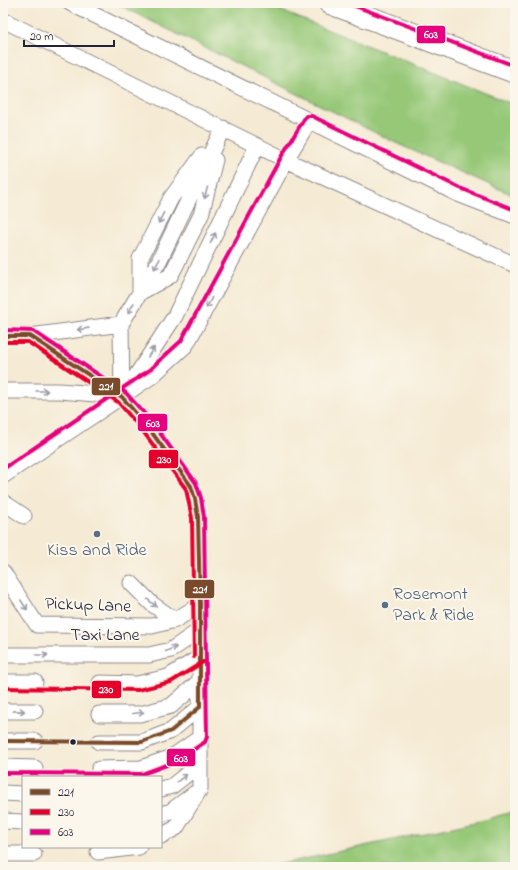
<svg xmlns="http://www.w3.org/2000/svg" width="518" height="870" font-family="'Indie Flower',sans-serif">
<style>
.green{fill:#96c877;stroke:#5c7559}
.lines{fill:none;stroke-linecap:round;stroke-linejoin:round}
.service-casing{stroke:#8c8687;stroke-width:17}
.motorway-casing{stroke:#8c8687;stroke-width:24}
.service{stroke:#fff;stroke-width:15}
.motorway{stroke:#fff;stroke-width:22}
.bus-1-casing{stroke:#fbf7ec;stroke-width:7}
.bus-2-casing{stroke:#fbf7ec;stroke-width:7}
.bus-3-casing{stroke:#fbf7ec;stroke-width:7}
.bus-1{stroke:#7a4b2a;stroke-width:4}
.bus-2{stroke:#e4002b;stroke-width:4}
.bus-3{stroke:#e5007d;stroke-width:4}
.oneway{stroke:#9c9ca7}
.service-dot{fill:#5c6f8a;stroke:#fbf7ec;stroke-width:1.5}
.bus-dot{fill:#22223b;stroke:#fbf7ec;stroke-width:1.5}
.labels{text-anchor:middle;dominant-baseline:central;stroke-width:4;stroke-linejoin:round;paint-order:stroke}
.service-label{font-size:18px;fill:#4e5e75;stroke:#fbf7ec}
.street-label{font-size:18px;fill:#22223b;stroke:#fbf7ec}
.line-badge{stroke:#fbf7ec;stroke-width:1.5}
.badge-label{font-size:11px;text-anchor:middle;font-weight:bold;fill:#fff}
</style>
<rect width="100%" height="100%" fill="#fbf7ec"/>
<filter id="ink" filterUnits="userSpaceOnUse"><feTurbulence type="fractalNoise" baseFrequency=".025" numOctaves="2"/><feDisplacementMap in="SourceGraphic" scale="8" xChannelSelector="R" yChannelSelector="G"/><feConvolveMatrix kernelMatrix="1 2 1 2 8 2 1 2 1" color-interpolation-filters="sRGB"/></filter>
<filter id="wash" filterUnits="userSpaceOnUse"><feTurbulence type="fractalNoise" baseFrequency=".012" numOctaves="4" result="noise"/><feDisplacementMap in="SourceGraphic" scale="16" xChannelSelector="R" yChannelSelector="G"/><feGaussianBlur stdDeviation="0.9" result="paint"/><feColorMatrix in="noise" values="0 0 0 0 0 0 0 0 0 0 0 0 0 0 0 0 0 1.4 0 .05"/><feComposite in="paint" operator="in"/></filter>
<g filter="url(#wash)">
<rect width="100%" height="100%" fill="#f5ead3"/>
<path class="green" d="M 115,3 L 266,3 L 289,14 L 515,105 L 515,196 L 398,144 Z
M 515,811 L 515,864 L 501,867 L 267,867 L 480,821 Z"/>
</g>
<g filter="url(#ink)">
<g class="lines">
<g class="service-casing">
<path id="service" d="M 70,3 L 458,194 L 515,216
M 3,20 L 286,160 L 515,265
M 140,291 L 140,259 L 171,198 L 202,156
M 141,292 L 170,276 L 174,269 L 201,215 L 215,160
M 3,336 L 30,336 L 121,324
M 30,336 L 122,397 L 147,426 L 191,486 L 195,499 L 198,517 L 200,605 L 200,789 L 176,828 L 161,836
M 3,391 L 60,391 L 119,396
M 126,391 L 175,316 L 257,146
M 122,397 L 121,324 L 159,261 L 223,128
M 3,476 L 152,376 L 186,345 L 286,160 L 309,121
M 3,502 L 24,516
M 3,572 L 37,625 L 152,626 L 175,620 L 200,605
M 131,583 L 152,604 L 175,620
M 3,655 L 149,655 L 171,650 L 200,630
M 3,682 L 35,682
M 100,683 L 137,684 L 168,677 L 200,657
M 3,711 L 35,711
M 99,714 L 140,714 L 171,706 L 200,681
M 3,741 L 35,741
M 99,742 L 142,742 L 171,731 L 200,707
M 3,767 L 35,768
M 99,769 L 141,768 L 172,757 L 201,737
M 161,789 L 172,786 L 200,764
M 3,793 L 23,794
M 161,814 L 171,811 L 195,793
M 3,821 L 23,822
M 98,852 L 139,847
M 3,854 L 34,854"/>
</g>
<g class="motorway-casing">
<path id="motorway" d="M 330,3 L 515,72"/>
</g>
<use href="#service" class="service"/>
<use href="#motorway" class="motorway"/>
<g class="bus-1-casing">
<path id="bus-1" d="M 3,336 L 30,336 L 122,397 L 147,426 L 191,486 L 195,499 L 198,517 L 200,605 L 200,707
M 3,741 L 142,742 L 171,731 L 200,707"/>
</g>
<g class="bus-2-casing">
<path id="bus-2" d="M 3,342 L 28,342 L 118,402 L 142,430 L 186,489 L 192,518 L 194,657
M 3,688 L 138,690 L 171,682 L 203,662"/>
</g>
<g class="bus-3-casing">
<path id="bus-3" d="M 347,3 L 515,66
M 3,330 L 33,331 L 126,393 L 152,422 L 196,483 L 201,498 L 204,517 L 207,737 L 205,742 L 175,762 L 142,774 L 3,773
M 3,469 L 148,371 L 181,341 L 281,157 L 306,116 L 312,116 L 460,188 L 515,210"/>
</g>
<use href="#bus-1" class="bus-1"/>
<use href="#bus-2" class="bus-2"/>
<use href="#bus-3" class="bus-3"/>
</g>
<defs><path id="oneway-shaft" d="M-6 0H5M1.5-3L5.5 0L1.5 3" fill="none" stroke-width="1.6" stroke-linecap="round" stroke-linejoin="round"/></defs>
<g class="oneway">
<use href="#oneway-shaft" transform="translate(206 193) rotate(104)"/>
<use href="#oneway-shaft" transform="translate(161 218) rotate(116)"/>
<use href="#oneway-shaft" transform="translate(213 238) rotate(-64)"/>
<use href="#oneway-shaft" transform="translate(157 264) rotate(120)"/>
<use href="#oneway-shaft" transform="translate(209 303) rotate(118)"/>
<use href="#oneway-shaft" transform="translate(131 308) rotate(120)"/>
<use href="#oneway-shaft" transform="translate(83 329) rotate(172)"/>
<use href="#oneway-shaft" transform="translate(151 352) rotate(-57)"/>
<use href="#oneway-shaft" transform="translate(42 391)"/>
<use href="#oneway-shaft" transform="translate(152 603) rotate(40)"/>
<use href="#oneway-shaft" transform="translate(24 605) rotate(57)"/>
<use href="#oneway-shaft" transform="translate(171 649) rotate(-24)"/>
<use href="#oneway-shaft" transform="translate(42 655)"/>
<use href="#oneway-shaft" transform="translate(19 711) rotate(1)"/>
<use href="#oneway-shaft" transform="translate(138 713) rotate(-5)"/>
<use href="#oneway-shaft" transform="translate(182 778) rotate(-38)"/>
</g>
</g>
<g class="service-dot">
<circle cx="97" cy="534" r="4"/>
<circle cx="385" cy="605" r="4"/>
</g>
<circle class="bus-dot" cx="73" cy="742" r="3.5"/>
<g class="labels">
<g class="service-label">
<text x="97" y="551">Kiss and Ride</text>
<text x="393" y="595" text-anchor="start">Rosemont<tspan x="393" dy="21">Park &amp; Ride</tspan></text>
</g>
<g class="street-label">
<text transform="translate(88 606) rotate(2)">Pickup Lane</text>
<text x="105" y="636">Taxi Lane</text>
</g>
</g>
<g class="line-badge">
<rect x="416" y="25" width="30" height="19" rx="4" fill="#e5007d"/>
<rect x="91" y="377" width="30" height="19" rx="4" fill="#7a4b2a"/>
<rect x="137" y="413" width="31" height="19" rx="4" fill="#e5007d"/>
<rect x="148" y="449" width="31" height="20" rx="4" fill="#e4002b"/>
<rect x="184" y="579" width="31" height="20" rx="4" fill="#7a4b2a"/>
<rect x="91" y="680" width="31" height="19" rx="4" fill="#e4002b"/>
<rect x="166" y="748" width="30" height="19" rx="4" fill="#e5007d"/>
</g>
<g class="badge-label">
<text x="431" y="38">603</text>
<text x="106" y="390">221</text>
<text x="153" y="427">603</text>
<text x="164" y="463">230</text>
<text x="200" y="593">221</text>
<text x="106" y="693">230</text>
<text x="181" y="762">603</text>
</g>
<rect width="518" height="870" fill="none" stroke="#fbf7ec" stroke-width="16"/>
<rect x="22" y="776" width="140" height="72" fill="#fbf7ec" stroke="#a4a2a5"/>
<rect x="30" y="789" width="20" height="6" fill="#7a4b2a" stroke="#a4a2a5"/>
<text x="58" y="796" font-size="12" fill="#22223b">221</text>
<rect x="30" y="809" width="20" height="6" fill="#e4002b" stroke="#a4a2a5"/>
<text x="58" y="816" font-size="12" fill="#22223b">230</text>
<rect x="30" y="829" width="20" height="6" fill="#e5007d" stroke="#a4a2a5"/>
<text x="58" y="836" font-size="12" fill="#22223b">603</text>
<path d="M24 40v6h90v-6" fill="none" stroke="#22223b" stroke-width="2"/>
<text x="30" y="40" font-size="12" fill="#22223b" stroke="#fbf7ec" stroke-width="3" paint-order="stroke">20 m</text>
</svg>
